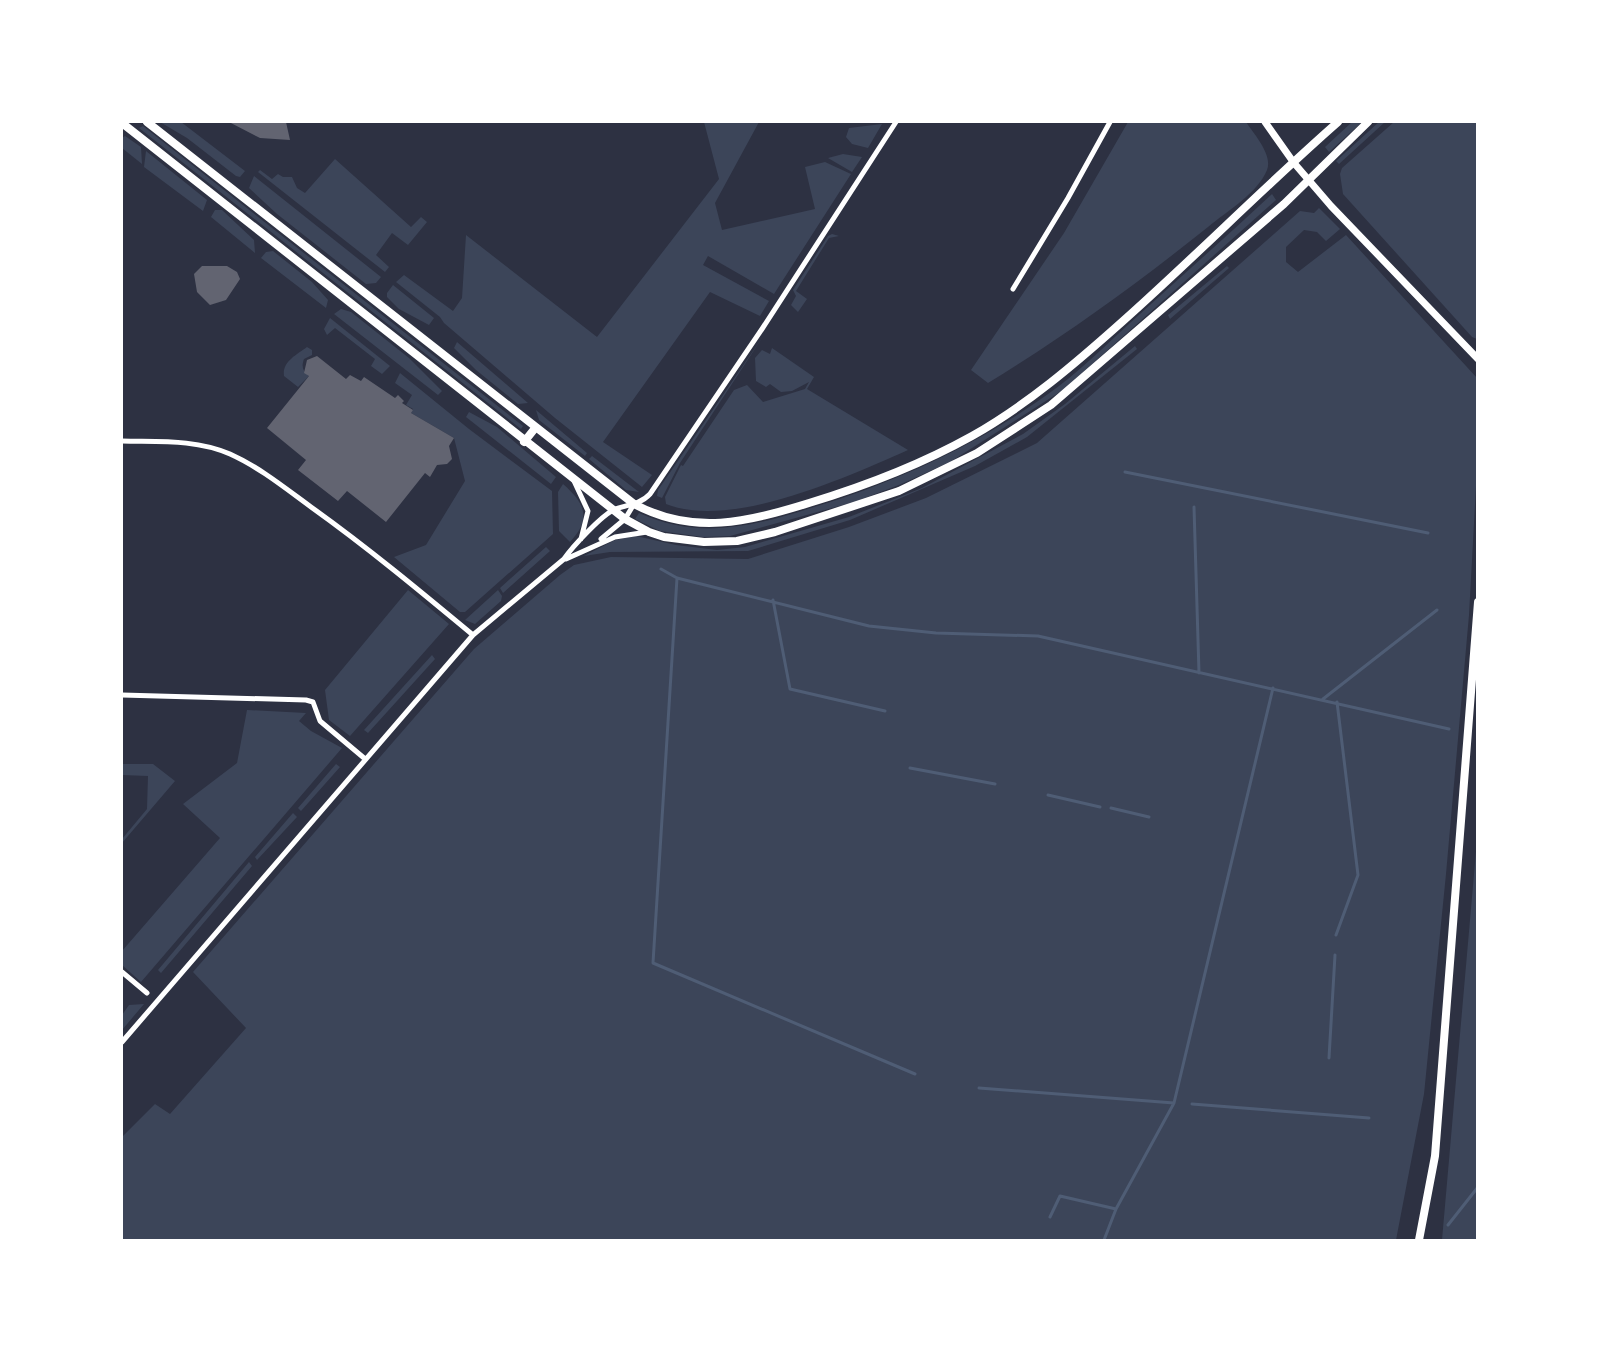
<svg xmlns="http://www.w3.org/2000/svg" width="1599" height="1362" font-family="'Nunito Sans',sans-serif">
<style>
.green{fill:#3c4559}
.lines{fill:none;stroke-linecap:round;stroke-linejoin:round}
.stream{stroke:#4f5d75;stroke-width:3}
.building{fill:#626471}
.minor{stroke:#fff;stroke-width:5}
.tertiary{stroke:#fff;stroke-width:7}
.secondary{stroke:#fff;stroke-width:8}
</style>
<rect width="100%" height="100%" fill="#2d3142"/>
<path class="green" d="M 160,122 L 181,122 L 245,171 L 240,177 L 236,176 L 187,138 Z
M 704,122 L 759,122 L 715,203 L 722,230 L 815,209 L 805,167 L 825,162 L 851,174 L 774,294 L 708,256 L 703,265 L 769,301 L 760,316 L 710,292 L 603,442 L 652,475 L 642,487 L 555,418 L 444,323 L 440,317 L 396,282 L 404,275 L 453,311 L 462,298 L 466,235 L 597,337 L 719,179 Z
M 1128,122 L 1246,122 C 1254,134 1273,155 1267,170 C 1257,194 1227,211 1208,227 C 1138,283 1065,336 988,383 L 971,370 L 1064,233 Z
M 1352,122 L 1362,122 L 1329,152 L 1325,147 Z
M 1379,122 L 1385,122 L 1339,164 L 1336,161 Z
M 1394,122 L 1477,122 L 1477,339 L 1472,337 L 1343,194 L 1340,174 L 1342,168 Z
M 882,124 L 868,148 L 852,144 L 846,137 L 849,128 Z
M 143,126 L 523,426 L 521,429 L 139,128 Z
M 125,136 L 141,147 L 142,164 L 122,148 L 122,138 Z
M 146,151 L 207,200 L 203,211 L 144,167 Z
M 843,154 L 862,157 L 852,172 L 828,158 Z
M 335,159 L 411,227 L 421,217 L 427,222 L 408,245 L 392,233 L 376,255 L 389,267 L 385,272 L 258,172 L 260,170 L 272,179 L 278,174 L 283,177 L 292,177 L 297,188 L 305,193 Z
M 254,176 L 381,277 L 376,283 L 366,284 L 277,214 L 249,188 Z
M 1272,194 L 1276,200 L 1063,390 L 950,462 L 899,485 L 854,502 L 730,536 L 703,537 L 660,531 L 635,519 L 639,513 C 699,540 751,527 811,508 C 900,481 984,442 1059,386 C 1084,367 1107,344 1130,323 C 1177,280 1225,238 1272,194 Z
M 1319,208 L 1340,229 L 1326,241 L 1317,232 L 1304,230 L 1286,247 L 1286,262 L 1298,272 L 1346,235 L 1477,378 L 1477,468 L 1469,615 L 1446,874 L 1424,1094 L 1396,1240 L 122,1240 L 122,1137 L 155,1104 L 170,1114 L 246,1028 L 193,972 L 474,649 L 560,575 L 574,565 L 611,557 L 748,559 L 849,527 L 926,498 L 1037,443 L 1300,211 L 1314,213 Z
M 215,210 L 222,210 L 254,240 L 255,253 L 211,217 Z
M 832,234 L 839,236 L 829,238 L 796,291 L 807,299 L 798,312 L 791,305 L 796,296 L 793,290 L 828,236 Z
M 273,251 L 312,282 L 328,300 L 326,308 L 261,258 L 266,252 Z
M 1227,266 L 1229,268 L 1170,319 L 1168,315 Z
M 393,285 L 434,318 L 429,325 L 399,309 L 387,297 L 387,293 Z
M 341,309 L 351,312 L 409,358 L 442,391 L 438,395 L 334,314 Z
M 330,318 L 390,366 L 382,374 L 371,366 L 375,359 L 335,328 L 327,335 L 324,329 Z
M 764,335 L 680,463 L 662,498 L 657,496 L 658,490 Z
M 457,342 L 528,403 L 518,404 L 476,370 L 454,348 Z
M 1135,346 L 1137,349 L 1027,437 L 975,466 L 850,520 L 748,551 L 610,552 L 584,556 L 615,540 L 636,536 L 676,545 L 717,550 L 745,547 L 849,517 L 922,488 L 1023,434 L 1065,404 Z
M 307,347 L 312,350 L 312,355 L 304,359 C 301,367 303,371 309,376 L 298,387 L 284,376 C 282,362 296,355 307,347 Z
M 772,348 L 814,377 L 807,389 L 908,450 C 847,477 731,530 666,504 L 665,497 L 681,465 L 683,466 L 734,390 L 747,385 L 763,402 L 805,389 L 809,382 L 792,391 L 781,392 L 770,384 L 766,387 L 756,381 L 755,358 L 762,350 L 770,354 Z
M 400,373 L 469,429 L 552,491 L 553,534 L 465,612 L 460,612 L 394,557 L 426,545 L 465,481 L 454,438 L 411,413 L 413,409 L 406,405 L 412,395 L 395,383 Z
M 536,410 L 587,453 L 585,456 L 539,420 Z
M 469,412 L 497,427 L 556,477 L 551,484 L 466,417 Z
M 592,456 L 639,492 L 626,490 L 589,459 Z
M 563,484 C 585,503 592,519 570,542 L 559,531 L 558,492 Z
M 546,547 L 550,551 L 503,593 L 500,588 Z
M 408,590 L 449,624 L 350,736 L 329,720 L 325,690 Z
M 498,590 L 502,596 L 501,601 L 475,624 L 465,620 Z
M 432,655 L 435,659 L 368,733 L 364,730 Z
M 247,710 L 306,713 L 299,721 L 311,731 L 342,748 L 141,982 L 122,965 L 122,951 L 220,838 L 183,804 L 237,763 Z
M 122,764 L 153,764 L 175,781 L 122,843 L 122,839 L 147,809 L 148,776 L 122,775 Z
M 336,764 L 340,767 L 301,811 L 298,808 Z
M 293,813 L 297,817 L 257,860 L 255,857 Z
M 1477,840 L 1477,1240 L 1442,1240 Z
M 249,862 L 252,866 L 161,973 L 158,970 Z
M 144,1004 L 122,1030 L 122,1015 L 129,1005 Z"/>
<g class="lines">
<path class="stream" d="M 1125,472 L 1428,533
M 1194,507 L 1199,673
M 661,569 L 677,578 L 869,626 L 936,633 L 1038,636 L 1449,729
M 677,578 L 653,963 L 915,1074
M 773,600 L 790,689 L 885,711
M 1323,699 L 1437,610
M 910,768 L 995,784
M 1048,795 L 1100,807
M 1111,808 L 1149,817
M 1336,935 L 1358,875 L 1337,702
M 1329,1058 L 1335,955
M 979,1088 L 1174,1103
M 1192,1104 L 1369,1118
M 1116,1209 L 1174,1103 L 1273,688
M 1050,1217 L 1060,1196 L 1116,1209 L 1104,1240
M 1448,1225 L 1478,1187"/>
</g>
<path class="building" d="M 229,122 L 286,122 L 290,140 L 260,138 Z
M 202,266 L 227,266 L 237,272 L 240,279 L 226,300 L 210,305 L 197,292 L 194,274 Z
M 317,356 L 346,379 L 350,375 L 361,381 L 364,377 L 395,398 L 398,395 L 404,401 L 402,403 L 413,410 L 411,413 L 454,438 L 449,446 L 452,459 L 447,464 L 437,465 L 430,477 L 425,473 L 386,522 L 347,491 L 338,501 L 298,470 L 306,460 L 267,428 L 309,376 L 304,373 L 307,360 Z"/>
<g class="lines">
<path class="minor" d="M 1013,289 L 1068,198 L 1110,122
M 122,441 C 158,442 195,439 230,454 C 259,467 285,488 311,507 C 367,547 420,591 473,635
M 574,481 L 588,511 L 581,539
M 601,539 L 625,519 L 634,504
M 566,559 L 615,537 L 647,532
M 122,695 L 306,700 L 313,702 L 320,721 L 364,758
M 122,972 L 147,993
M 122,1042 L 473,635 L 564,559 C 572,547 602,515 615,509 C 627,505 641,504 650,494 L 762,329 L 896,122"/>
<path class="tertiary" d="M 1265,122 L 1294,163 L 1331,206 L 1478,359"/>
<path class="secondary" d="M 147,122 L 634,504 C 694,536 747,522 809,503 C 865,486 920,465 972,436 C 1027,405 1076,363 1123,321 C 1196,256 1265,186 1338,122
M 122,123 L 625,519 L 649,532 L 664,537 L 704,542 L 737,541 L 775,532 L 899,491 L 977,453 L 1051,405 L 1284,204 L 1368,122
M 524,442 L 536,427
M 1419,1240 L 1435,1156 L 1478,602"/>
</g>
<rect width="1599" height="1362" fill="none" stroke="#ffffff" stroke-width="246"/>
</svg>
